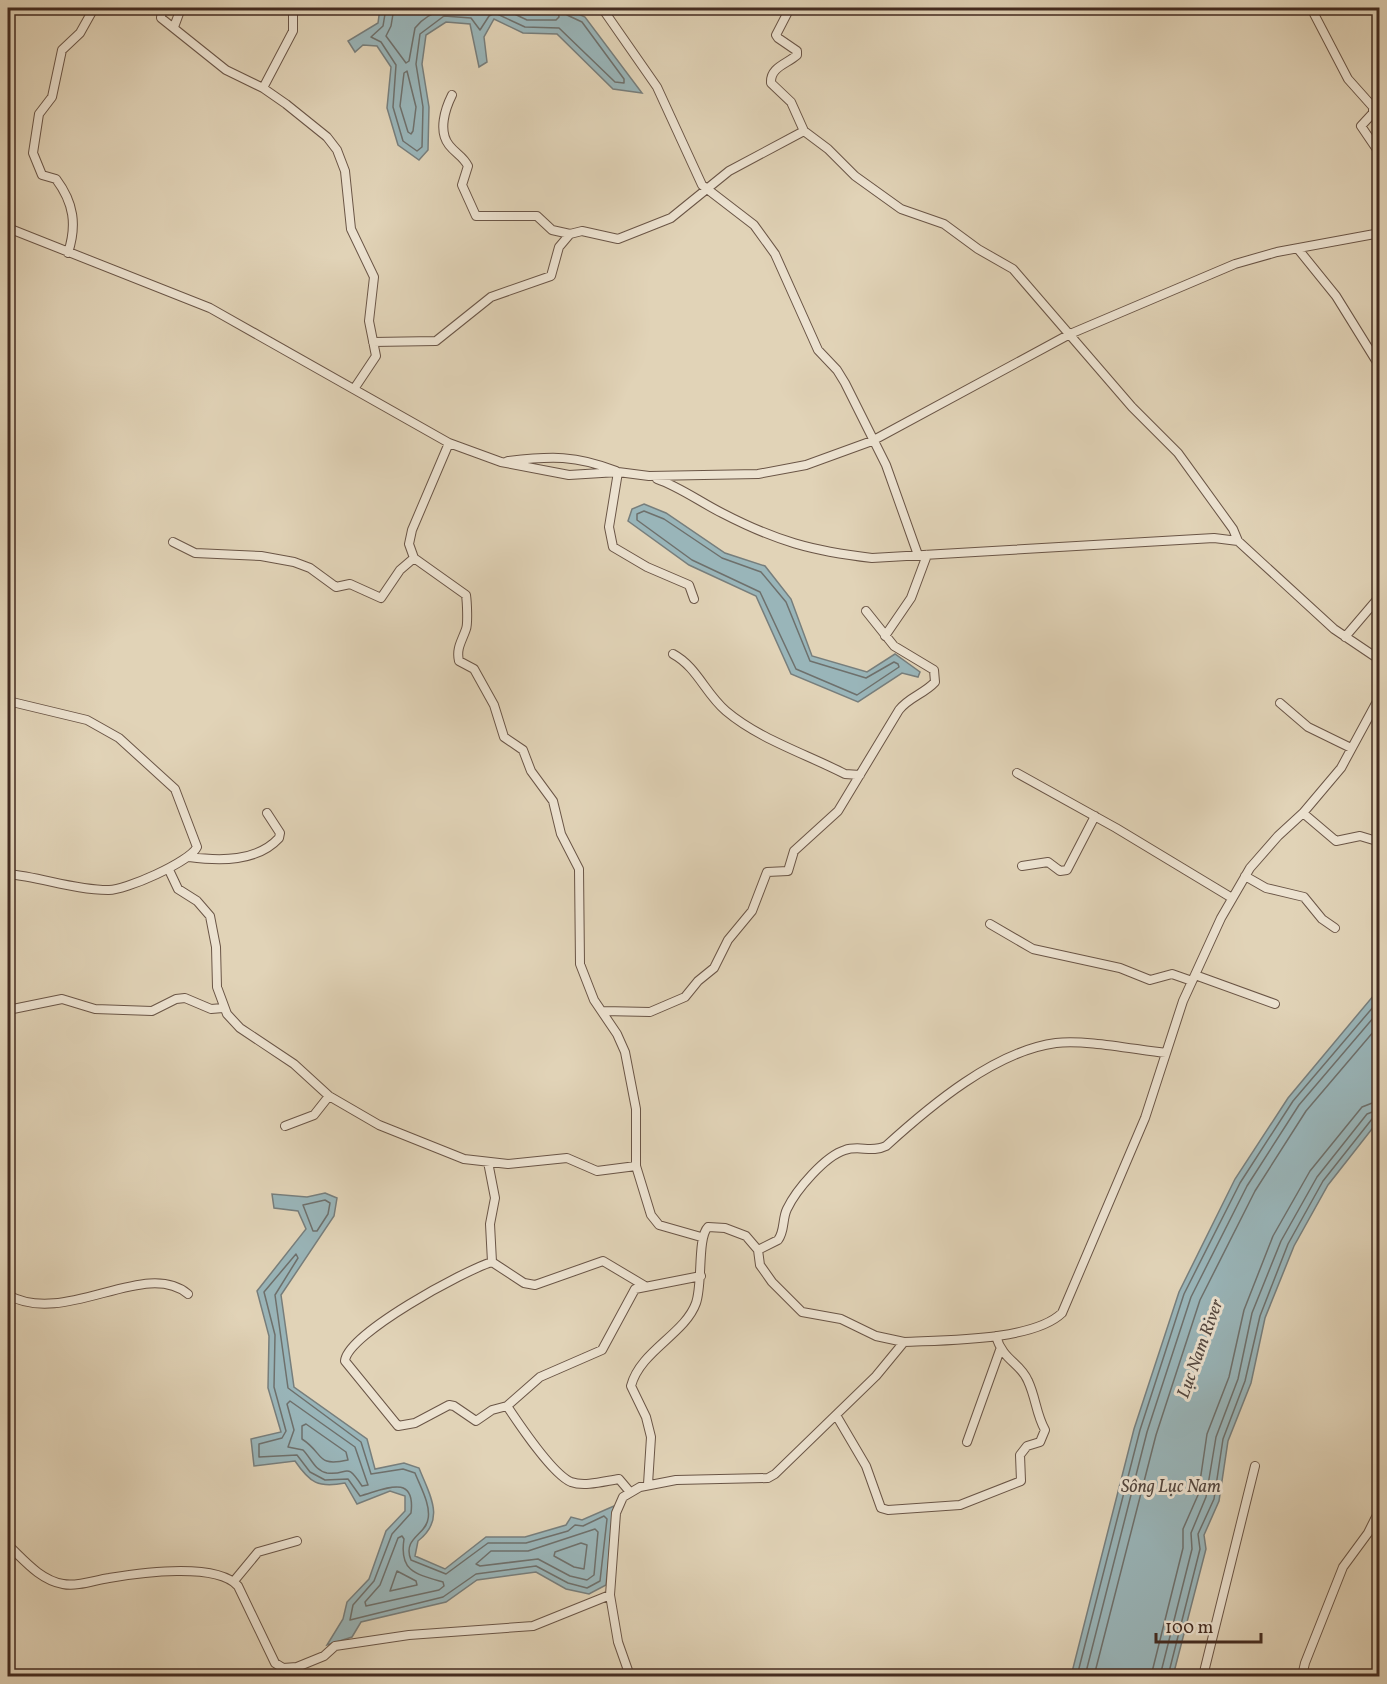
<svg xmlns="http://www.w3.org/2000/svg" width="1387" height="1684" font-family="Vollkorn,serif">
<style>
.water{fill:#99b5b9;stroke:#777e7c;stroke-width:1.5}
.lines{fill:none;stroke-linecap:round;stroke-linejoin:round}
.shore{stroke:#6e706c;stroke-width:1.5}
.minor-casing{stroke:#6a5546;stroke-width:10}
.minor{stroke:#ece2d0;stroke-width:8}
.labels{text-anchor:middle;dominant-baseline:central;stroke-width:6;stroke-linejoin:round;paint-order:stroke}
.water-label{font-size:18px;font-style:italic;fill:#54473f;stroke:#ece2d0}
</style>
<rect width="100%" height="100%" fill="#e1d3b7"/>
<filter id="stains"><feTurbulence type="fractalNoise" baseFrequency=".00333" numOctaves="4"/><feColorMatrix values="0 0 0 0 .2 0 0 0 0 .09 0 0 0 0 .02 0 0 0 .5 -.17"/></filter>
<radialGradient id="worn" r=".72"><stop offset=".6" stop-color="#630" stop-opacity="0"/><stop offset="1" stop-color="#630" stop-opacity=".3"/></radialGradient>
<path class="water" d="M 380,8 L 566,8 L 585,17 L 642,93 L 613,89 L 557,34 L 523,33 L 494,19 L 484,37 L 487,62 L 479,67 L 470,24 L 446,22 L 426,35 L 422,64 L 429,107 L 428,150 L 419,160 L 398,145 L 387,108 L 391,67 L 377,46 L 363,45 L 355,52 L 348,41 L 378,23 Z
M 644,504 L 666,513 L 725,553 L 765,566 L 791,599 L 812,656 L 867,672 L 895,654 L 920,672 L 918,677 L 902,673 L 858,702 L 791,674 L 756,596 L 689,565 L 628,521 L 632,509 Z
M 1379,989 L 1379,1120 L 1328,1185 L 1294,1246 L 1265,1318 L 1251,1383 L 1228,1441 L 1219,1501 L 1204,1535 L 1206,1549 L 1173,1676 L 1071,1676 L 1134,1429 L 1179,1292 L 1235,1179 L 1288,1098 Z
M 325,1193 L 337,1198 L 334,1216 L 281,1295 L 294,1387 L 367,1439 L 375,1469 L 404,1463 L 419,1468 C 430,1496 446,1519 418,1541 L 415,1556 L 445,1569 L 486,1537 L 525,1537 L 566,1525 L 571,1517 L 582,1520 L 614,1506 L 606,1585 L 589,1594 L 566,1589 L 536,1572 L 477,1580 L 446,1602 L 361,1622 L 352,1637 L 327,1645 L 343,1619 L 347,1602 L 369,1579 L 386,1531 L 405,1511 L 405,1496 L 390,1491 L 357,1504 L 345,1483 C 318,1488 310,1483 295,1461 L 254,1466 L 251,1439 L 281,1432 L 268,1388 L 269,1336 L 257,1291 L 306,1229 L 298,1211 L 274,1208 L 272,1194 L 307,1197 Z"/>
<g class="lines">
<path class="shore" d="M 386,8 L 383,26 L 371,37 L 381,42 L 396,65 L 393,107 L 403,141 L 417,151 L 422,147 L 423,107 L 416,64 L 420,34 L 444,16 L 471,18 L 480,30 L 489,16 L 495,13 L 525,27 L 559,28 L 615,82 L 624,83 L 624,79 L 582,22 L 567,15 L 565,8
M 394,8 L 391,26 L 386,36 L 406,63 L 409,61 L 415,28 C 431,8 457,4 480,14 L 487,8
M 502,8 L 527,20 L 556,20 L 559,17 L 557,8
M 407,71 L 416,107 L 413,131 L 411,134 L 408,132 L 400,106 L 404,73 Z
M 644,511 L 664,519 L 722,558 L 761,572 L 786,602 L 810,661 L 866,678 L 894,662 L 898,664 L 899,667 L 857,695 L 796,669 L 760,592 L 692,560 L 637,520 L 637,514 Z
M 325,1200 L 330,1203 L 328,1214 L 317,1231 L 313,1231 L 303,1205 Z
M 296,1254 L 298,1258 L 275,1295 L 288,1388 L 361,1442 L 371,1474 L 403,1469 L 415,1473 C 420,1486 431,1505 428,1519 C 426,1535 402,1538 411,1560 L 446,1574 L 488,1543 L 526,1543 L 568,1531 L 575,1525 L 583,1526 L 604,1516 L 607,1519 L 600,1581 L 587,1588 L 568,1583 L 536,1566 L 476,1574 L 443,1597 L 350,1620 L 353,1605 L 374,1581 L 392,1534 L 411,1513 C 416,1472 383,1490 360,1496 L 348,1479 L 325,1480 L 310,1472 L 297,1455 L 259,1457 L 259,1444 L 282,1438 L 286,1431 L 274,1387 L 275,1335 L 264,1292 Z
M 290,1401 L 355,1447 L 368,1485 L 362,1486 C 345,1460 349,1476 327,1473 C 315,1471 311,1458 303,1450 L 288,1447 L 294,1430 L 287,1404 Z
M 306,1424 L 346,1452 L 348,1460 C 315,1467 325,1454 302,1439 L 302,1426 Z
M 595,1529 L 598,1532 L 594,1575 L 587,1580 L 570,1576 L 538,1559 L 480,1566 L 476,1564 L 491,1551 L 528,1551 Z
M 402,1536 L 404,1539 C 399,1571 415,1574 443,1582 L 444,1586 L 439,1590 L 366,1606 L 365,1602 L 380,1585 L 398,1538 Z
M 581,1543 L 587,1545 L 584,1569 L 574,1567 L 554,1556 L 555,1552 Z
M 397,1571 L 416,1581 L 417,1585 L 390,1591 Z
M 1077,1676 L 1140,1430 L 1184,1294 L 1240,1183 L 1293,1101 L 1380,999
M 1085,1676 L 1147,1432 L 1191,1297 L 1247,1186 L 1299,1105 L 1380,1010
M 1094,1676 L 1156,1435 L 1200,1300 L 1255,1191 L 1306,1111 L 1380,1024
M 1151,1676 L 1183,1548 L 1183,1529 L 1198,1495 L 1207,1434 L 1229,1377 L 1244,1310 L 1273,1236 L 1310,1171 L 1362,1107 L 1380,1100
M 1160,1676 L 1192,1549 L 1191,1533 L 1206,1497 L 1216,1437 L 1238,1379 L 1252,1313 L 1281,1241 L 1317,1177 L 1367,1114 L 1380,1109
M 1168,1676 L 1200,1549 L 1198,1534 L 1214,1499 L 1223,1439 L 1245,1381 L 1260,1316 L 1288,1244 L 1323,1181 L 1372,1119 L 1380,1117"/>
<g class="minor-casing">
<path id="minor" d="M 162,8 L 161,18 L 226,70 L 263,88 L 286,104 L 327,137 L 337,150 L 345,171 L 351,229 L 374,277 L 369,321 L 376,356 L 354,389
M 602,8 L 657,87 L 702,185 L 754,225 L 775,254 L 818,350 L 837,370 L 845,383 L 886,465 L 918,555
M 790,8 L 776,35 L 778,38 L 797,51 L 797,55 C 787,64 770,67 771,83 L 791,102 L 804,131 L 828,149 L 855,176 L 901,209 L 944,224 L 978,249 L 1013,269 L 1132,407 L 1178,453 L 1233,529 L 1238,541
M 1311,8 L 1348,79 L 1373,107 L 1373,113 L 1361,126 L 1380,154
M 174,27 L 181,8
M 263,88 L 293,31 L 293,8
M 452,95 C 445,109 438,131 449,145 C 456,154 463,156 468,166 L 462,185 L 476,216 L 537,216 L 552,230 L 570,234
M 8,228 L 210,308 L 449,443 L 501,462 L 569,475 L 618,472 L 649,476 L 758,474 L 806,465 L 872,441 L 1070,334 L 1235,264 L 1277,252 L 1380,233
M 1298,249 L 1336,296 L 1380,367
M 68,253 C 77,225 74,203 56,179 L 42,175 L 33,153 L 39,114 L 52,97 L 62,50 L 80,33 L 94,8
M 373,342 L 436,341 L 491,297 L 551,276 L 559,247 L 570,234 L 582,231 L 618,239 L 671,218 L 729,171 L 804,131
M 508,461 C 551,456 576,455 616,471
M 618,472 L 609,527 L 613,547 L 647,567 L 689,585 L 694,599
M 657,479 C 680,487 700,502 722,513 C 776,541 812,551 872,558 L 1214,538 L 1238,541 L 1334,629 L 1380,660
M 173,542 L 195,553 L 261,556 L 294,562 L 310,568 L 336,587 L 350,584 L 381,598 L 400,570 L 414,558 L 409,544 L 412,530 L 449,443
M 414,558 L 466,595 C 467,602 468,624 466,629 C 462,641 456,648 459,661 L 474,669 L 494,705 L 504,737 L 523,750 L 531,771 L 553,801 L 561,834 L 579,869 L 580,964 L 594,1000 L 617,1034 L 625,1052 L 636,1109 L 636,1166 L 651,1215 L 659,1225 L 701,1237
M 885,636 L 911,598 L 927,555
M 1345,637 L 1380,596
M 673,654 C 697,667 705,693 726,711 C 759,739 806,754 845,774 L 860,775
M 8,701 L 87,720 L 119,738 L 175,789 L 197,847 C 190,862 124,891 108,890 C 74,890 41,877 8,874
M 1280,703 L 1308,727 L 1351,748
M 1017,773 L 1116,828 L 1232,898
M 1303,813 L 1336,841 L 1360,836 L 1380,842
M 189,857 C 220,861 257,862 279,838 L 280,833 L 267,813
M 1022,866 L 1048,862 L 1060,871 L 1067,870 L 1095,816
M 169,870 L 178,889 L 197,901 L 210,916 L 216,947 L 217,987 L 227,1014 L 240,1028 L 294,1064 L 329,1096 L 379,1125 L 464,1159 L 508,1164 L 567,1158 L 597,1171 L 636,1166
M 1245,876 L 1266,888 L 1304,897 L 1322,919 L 1335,928
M 990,924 L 1033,949 L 1120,968 L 1150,980 L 1172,974 L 1192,981
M 1195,975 L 1275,1004
M 8,1010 L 62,999 L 95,1009 L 152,1011 L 176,999 L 185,998 L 211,1009 L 223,1008
M 603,1011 L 650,1012 L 685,997 L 698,981 L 714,968 L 728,940 L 752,911 L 767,872 L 788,871 L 794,851 L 838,811 L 899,710 C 909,697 924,694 935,682 L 934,670 L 894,646 L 866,611
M 285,1126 L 314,1115 L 329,1096
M 488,1162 L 495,1198 L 490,1224 L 492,1262 L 524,1283 L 535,1285 L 603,1261 L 645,1286
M 758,1250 L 778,1240 C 785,1231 782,1219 787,1209 C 796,1190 825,1156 845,1150 C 859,1145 872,1153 886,1146 C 930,1106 995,1051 1056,1043 C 1084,1039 1137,1050 1166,1053
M 492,1262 C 465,1270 347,1334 345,1361 L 398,1426 L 415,1423 L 449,1405 L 454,1406 L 476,1421 L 492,1410 L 507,1406 L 540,1377 L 602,1350 L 635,1289 L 701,1276
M 8,1295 C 65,1327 145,1258 188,1294
M 507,1406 C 519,1424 552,1474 571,1482 C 585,1487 605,1481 619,1479 L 630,1492
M 836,1415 L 866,1466 L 881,1508 L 888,1510 L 960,1505 L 1021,1481 L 1020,1455 L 1027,1446 L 1040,1442 L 1045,1430 C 1036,1414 1036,1398 1028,1381 C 1020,1362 1003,1361 996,1336
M 967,1442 L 1000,1350
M 648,1484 L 651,1437 L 646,1417 L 631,1386 C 640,1351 685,1334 696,1303 C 703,1283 697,1238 708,1227 L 725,1228 L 746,1236 L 758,1250 L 760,1265 L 772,1282 L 802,1312 L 841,1319 L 876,1336 L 904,1342
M 8,1545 C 24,1560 40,1580 63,1584 C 77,1587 95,1580 109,1578 C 139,1573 216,1562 238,1586 L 275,1663 L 283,1668 L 297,1667 L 324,1656 L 335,1646 L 409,1635 L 533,1626 L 610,1595
M 234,1581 L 258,1552 L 297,1541
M 630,1676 L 618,1642 L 610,1595 L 616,1513 L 623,1497 L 640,1487 L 676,1480 L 768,1478 L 775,1474 L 876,1376 L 904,1342 C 944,1340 1033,1341 1062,1313 L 1145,1118 L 1183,1001 L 1221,918 L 1250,868 L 1278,836 L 1303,813 L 1341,768 L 1380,696
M 1203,1676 L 1255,1466
M 1302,1676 L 1305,1663 L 1343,1567 L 1368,1533 L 1380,1509"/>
</g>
<use href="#minor" class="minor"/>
</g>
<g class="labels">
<g class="water-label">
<text transform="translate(1201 1349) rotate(-70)">Lục Nam River</text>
<text x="1171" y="1487">Sông Lục Nam</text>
</g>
</g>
<rect width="1387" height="1684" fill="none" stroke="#e1d3b7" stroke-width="30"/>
<rect x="9" y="9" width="1369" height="1666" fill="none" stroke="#432b20" stroke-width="3"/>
<rect x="15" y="15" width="1357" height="1654" fill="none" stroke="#432b20" stroke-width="1.5"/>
<path d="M1156 1633v9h105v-9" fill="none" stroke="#432b20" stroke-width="3"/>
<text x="1165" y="1633" font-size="18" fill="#432b20" stroke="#ece2d0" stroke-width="4.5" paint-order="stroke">100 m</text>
<rect width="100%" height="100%" filter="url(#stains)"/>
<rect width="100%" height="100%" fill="url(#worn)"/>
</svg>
